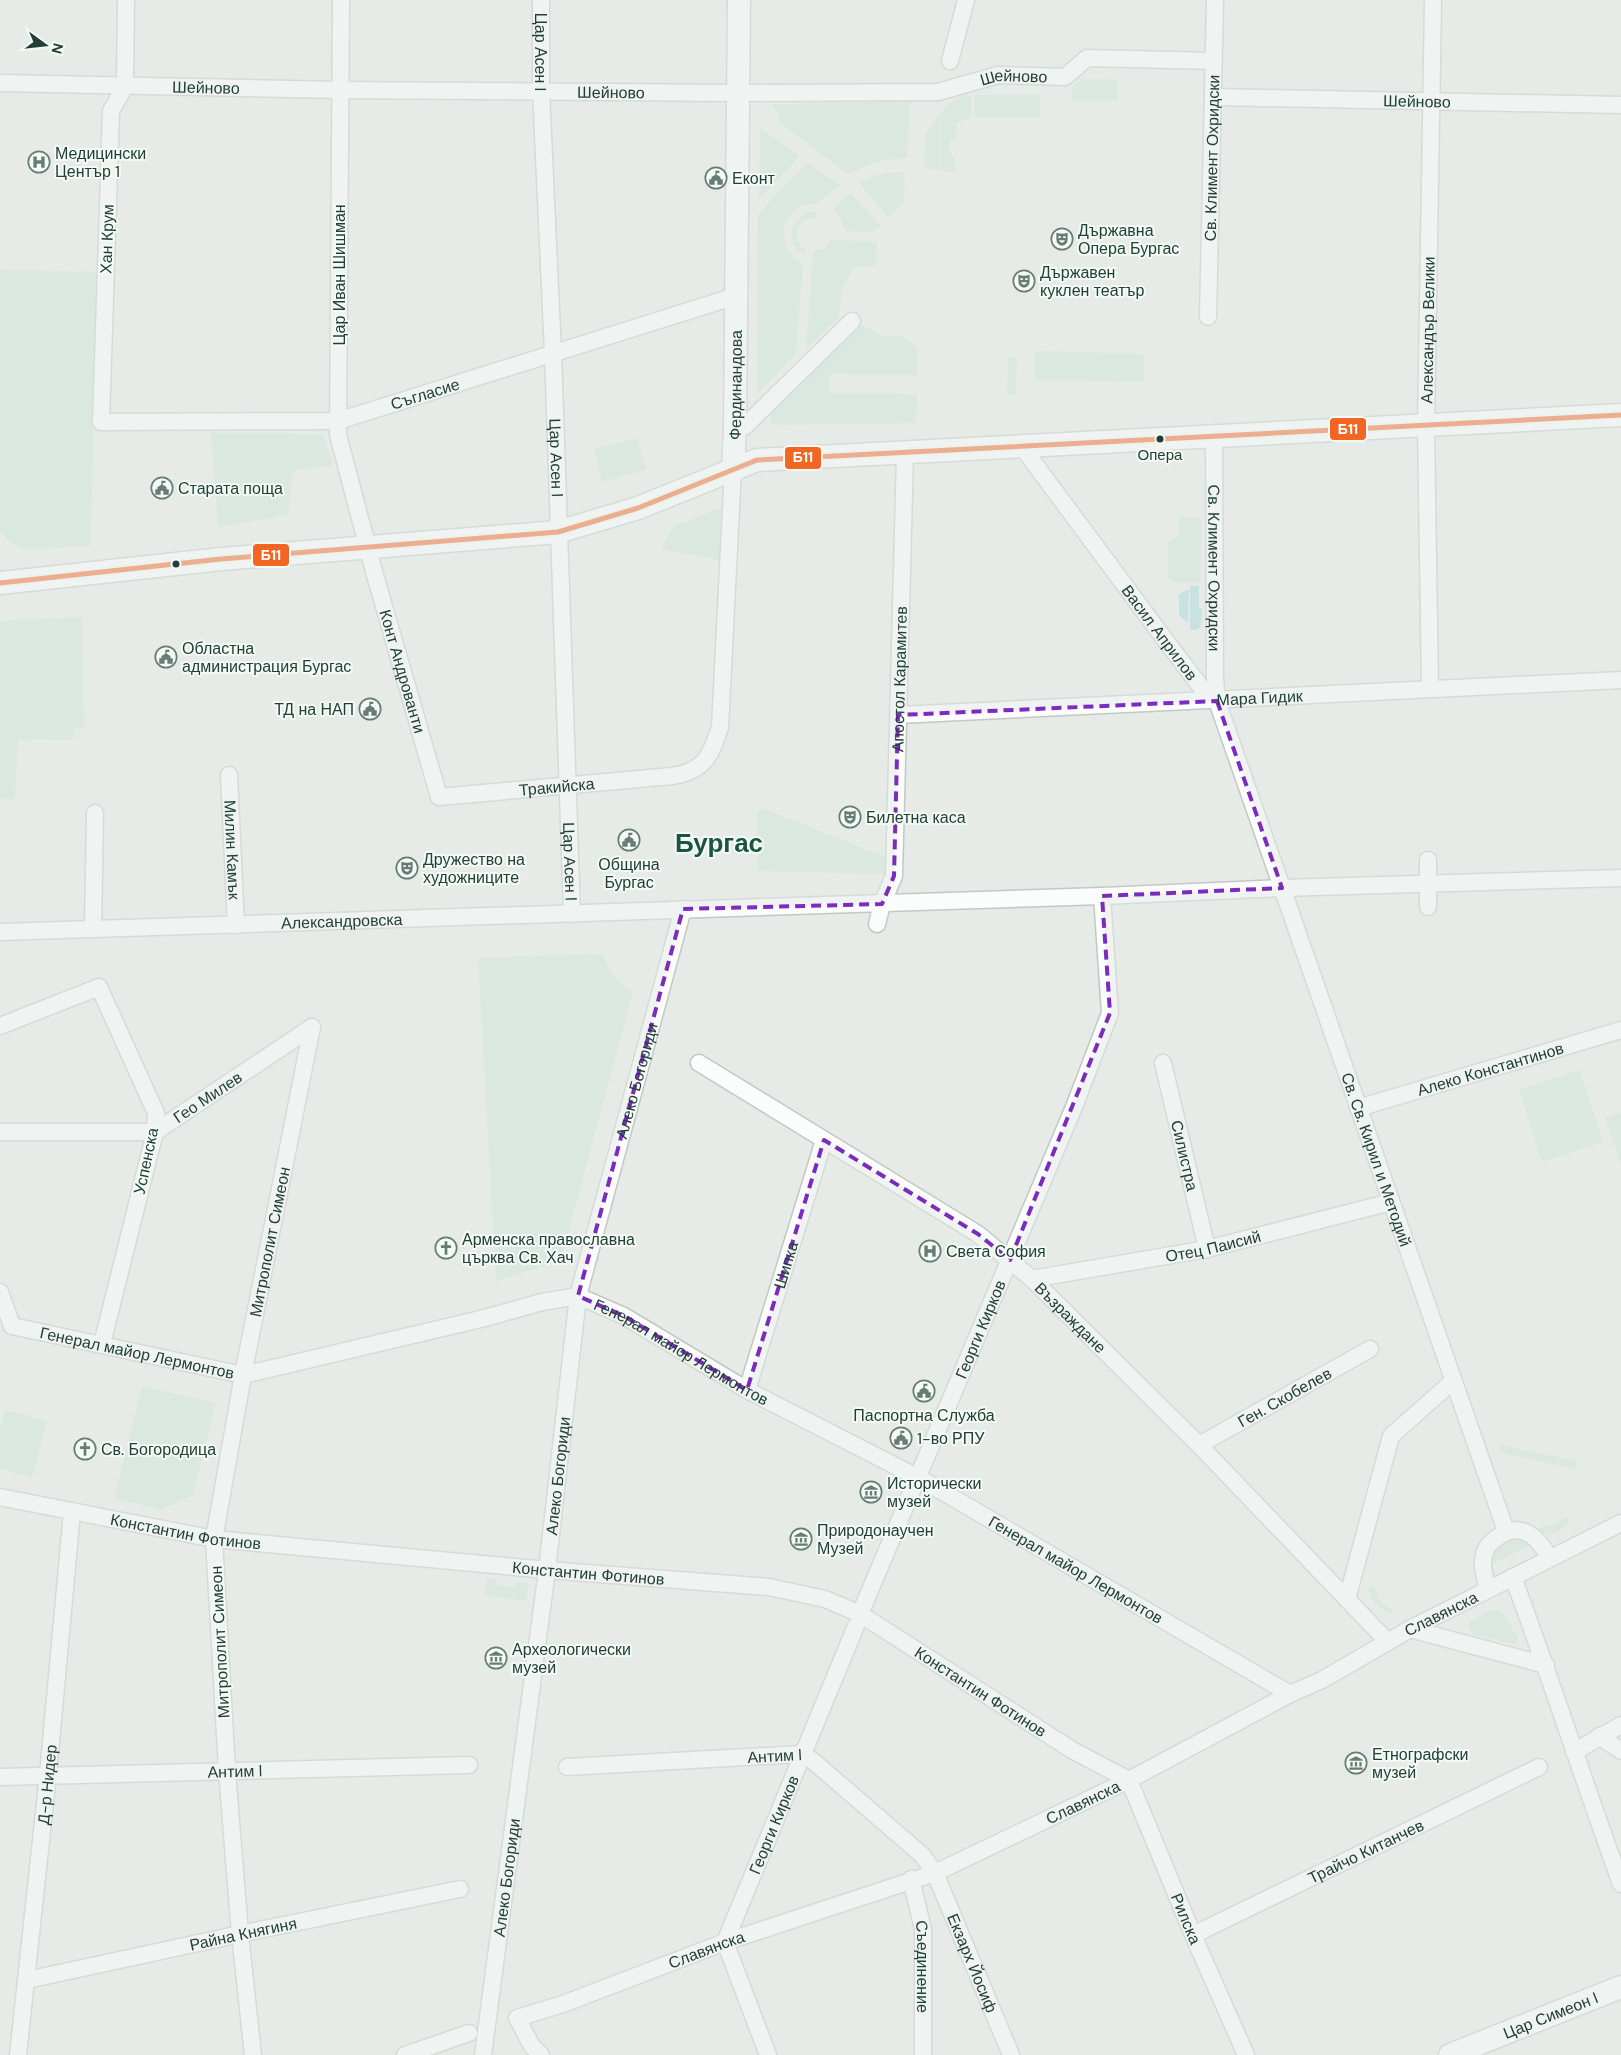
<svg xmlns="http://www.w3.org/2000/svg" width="1621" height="2055" font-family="'DM Sans',sans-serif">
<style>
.green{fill:#cee5d4}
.water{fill:#a4d6db}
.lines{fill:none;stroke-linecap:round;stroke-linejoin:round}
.street-casing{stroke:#c3c8c5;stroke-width:19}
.secondary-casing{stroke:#c1c9c5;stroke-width:25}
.street{stroke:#fbfcfc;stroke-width:16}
.secondary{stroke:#fbfcfc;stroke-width:22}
.bus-1-casing{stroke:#f4faf6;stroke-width:9}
.bus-1{stroke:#f26522;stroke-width:5}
.marked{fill:none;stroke:#7b2cbf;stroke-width:4;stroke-dasharray:10 6;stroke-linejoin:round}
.bus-dot{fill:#214037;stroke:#f4faf6;stroke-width:2}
.labels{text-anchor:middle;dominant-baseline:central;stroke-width:4;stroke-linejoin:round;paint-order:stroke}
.bus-label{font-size:15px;fill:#214037;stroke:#f4faf6}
.street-label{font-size:16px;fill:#214037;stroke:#f4faf6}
.poi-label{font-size:16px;fill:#214037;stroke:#f4faf6;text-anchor:start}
.town-label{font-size:26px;font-weight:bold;fill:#1c5444;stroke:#f4faf6}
.line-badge{stroke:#f4faf6;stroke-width:2}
.badge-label{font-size:14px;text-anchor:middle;font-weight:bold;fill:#fff}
</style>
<rect width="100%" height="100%" fill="#e6ebe8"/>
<path class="green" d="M 1082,79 L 1118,80 L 1118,101 L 1072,100 L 1072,87 Z
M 964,95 L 971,96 L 971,118 L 957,123 L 956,140 L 950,139 L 949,152 L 955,159 L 955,172 L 940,170 L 941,112 L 950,102 Z
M 975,95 L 1040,95 L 1040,118 L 975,118 Z
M 910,102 L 907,158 L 882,160 L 847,174 L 781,123 L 773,104 Z
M 940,114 L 939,170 L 929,169 L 925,166 L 924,163 L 925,135 Z
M 760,128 L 800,156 L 759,199 Z
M 807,162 L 840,185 L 819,202 L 797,208 L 786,221 L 783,229 L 785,245 L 795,259 L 803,263 L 796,353 L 757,394 L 758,214 Z
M 893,172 L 905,173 L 904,201 L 889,218 L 859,183 L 875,175 Z
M 851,193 L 881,226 L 872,232 L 845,231 L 841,219 L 832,209 Z
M 809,212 L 817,212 L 816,217 L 803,221 C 794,232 795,242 806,250 L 804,255 C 784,244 789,220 809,212 Z
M 830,240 L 877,242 L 876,266 L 854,267 L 842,289 L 839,317 L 806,349 L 813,251 L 823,249 Z
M 0,270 L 96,272 L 91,546 L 24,549 L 10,542 L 0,531 Z
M 862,325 L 883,336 L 901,335 L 918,348 L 917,375 L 830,374 L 829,393 L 917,394 L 916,423 L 771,425 L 771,412 Z
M 1035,351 L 1144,354 L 1144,382 L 1035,380 Z
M 1008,357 L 1017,357 L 1016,395 L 1007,395 Z
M 211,433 L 323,434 L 333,465 L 293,471 L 288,515 L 218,527 Z
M 637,438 L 646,469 L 602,482 L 594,449 Z
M 721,508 L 720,560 L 661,549 L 674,526 Z
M 1179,517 L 1202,518 L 1200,583 L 1174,583 L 1168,577 L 1168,543 L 1179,533 Z
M 82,617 L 84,728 L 74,729 L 73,739 L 18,740 L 15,799 L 0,799 L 0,623 L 3,621 Z
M 765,809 L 888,858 L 888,874 L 758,871 L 757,814 L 759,810 Z
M 604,954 C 608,972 617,984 633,992 L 561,1260 L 496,1282 L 478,958 Z
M 1580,1070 L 1603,1142 L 1542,1162 L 1519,1090 Z
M 1621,1112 L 1621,1164 L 1605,1118 Z
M 142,1386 L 216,1403 L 193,1495 L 161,1510 L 114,1498 Z
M 5,1410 L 47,1421 L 32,1478 L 0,1469 L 0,1428 Z
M 1500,1445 L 1577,1461 L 1575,1469 L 1498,1452 Z
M 1567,1517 L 1570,1520 C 1564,1531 1549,1538 1538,1531 L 1538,1528 L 1552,1525 Z
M 1504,1538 L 1525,1538 L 1531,1545 L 1490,1565 L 1494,1546 Z
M 487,1578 L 496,1579 L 496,1585 L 515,1588 L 516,1581 L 528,1583 L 526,1601 L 485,1595 Z
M 1369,1586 L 1377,1588 C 1375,1599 1384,1606 1393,1610 L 1392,1614 C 1379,1609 1369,1601 1369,1586 Z
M 1491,1610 L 1501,1611 L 1518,1637 L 1517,1643 L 1512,1644 L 1474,1635 L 1468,1628 L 1469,1622 Z"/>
<path class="water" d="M 1190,586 L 1199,586 L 1199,608 L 1202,608 L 1201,626 L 1197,630 L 1190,630 Z
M 1189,589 L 1188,623 L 1179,615 L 1179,594 Z"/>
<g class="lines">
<g class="street-casing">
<g id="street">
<path id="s1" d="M 126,0 L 125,86 L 111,111 L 101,422 L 338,421 L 736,296"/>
<path id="s2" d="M 341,0 L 338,435 L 375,575 L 439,797 L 672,776 C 705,771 711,755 720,727 L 733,469"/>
<path id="s3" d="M 541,0 L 541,91 L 553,353 L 572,914"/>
<path d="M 950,61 L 966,0"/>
<path id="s4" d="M 0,83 L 340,90 L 738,93 L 938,92 L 998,75 L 1065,77 L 1087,58 L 1214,61"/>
<path id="s5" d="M 1213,97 L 1621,105"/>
<path id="s6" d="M 1208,317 L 1215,0"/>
<path d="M 744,427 L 852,321"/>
<path id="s7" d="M 1214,437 L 1215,678 L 1217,701"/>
<path id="s8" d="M 1022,447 L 1169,645 L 1201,687 L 1217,701 L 1506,1531"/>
<path id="s9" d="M 1430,689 L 1426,425 L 1433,0"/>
<path id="s10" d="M 898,715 L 1621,680"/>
<path id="s11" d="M 229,775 L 236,925"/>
<path d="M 1428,907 L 1428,860"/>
<path id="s12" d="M 877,924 L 882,904 L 894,876 L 905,454"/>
<path d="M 93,929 L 95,813"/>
<path id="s13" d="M 0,932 L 1102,896 L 1282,888 L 1621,878"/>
<path d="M 0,1026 L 99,987 L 156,1113 L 155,1132 L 102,1344"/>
<path id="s14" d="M 699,1063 L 978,1234 L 1032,1279 L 1199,1445 L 1388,1642"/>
<path id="s15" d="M 1163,1063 L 1207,1249"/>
<path id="s16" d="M 1358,1108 L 1621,1030"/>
<path id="s17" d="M 0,1132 L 155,1132 L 312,1027"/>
<path id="s18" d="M 1032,1279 L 1207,1249 L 1391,1202"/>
<path id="s19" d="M 0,1292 L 12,1326 L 243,1375 L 485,1318 L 542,1302 L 578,1296 L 624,1316 L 747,1390 L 919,1478 L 1290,1694"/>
<path id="s20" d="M 747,1390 L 824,1140"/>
<path id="s21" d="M 1199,1445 L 1370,1349"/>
<path id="s22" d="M 0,1497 L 214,1539 L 547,1570 L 769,1587 L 825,1599 L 860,1614 L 1072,1750 L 1129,1780"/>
<path d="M 1513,1577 C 1551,1679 1584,1782 1621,1884"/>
<path d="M 1488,1589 C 1485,1578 1481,1566 1484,1555 C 1486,1546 1491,1542 1498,1537 C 1522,1520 1538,1538 1550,1558"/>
<path d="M 1347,1599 L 1391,1436 L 1453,1381"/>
<path id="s23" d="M 860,1614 L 1074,1107 L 1110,1013 L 1102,896"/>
<path d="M 1410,1629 L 1546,1665"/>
<path d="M 1599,1736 L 1621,1751"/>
<path d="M 1574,1752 L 1621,1725"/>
<path id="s24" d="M 567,1767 L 802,1754 L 813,1761 L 922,1855 L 935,1873 L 1011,2055"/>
<path id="s25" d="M 0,1777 L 469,1765"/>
<path id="s26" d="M 1129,1780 L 1193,1935 L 1246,2055"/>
<path id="s27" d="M 911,1879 L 923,1929 L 923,2055"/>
<path id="s28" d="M 1193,1935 L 1539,1767"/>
<path id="s29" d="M 27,1980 L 240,1934 L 460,1889"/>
<path id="s30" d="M 18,2055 L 48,1775 L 72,1512"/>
<path id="s31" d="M 253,2055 L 240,1934 L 227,1771 L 214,1539 L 243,1375 L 312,1027"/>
<path d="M 405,2055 L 469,2033"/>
<path id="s32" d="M 483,2055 L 547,1570 L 578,1296 L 683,909"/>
<path id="s33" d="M 541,2055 L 532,2046 L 517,2018 L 563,2004 L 725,1942 L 935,1873 L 1129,1780 L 1290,1694 L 1322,1680 L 1410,1629 L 1621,1523"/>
<path id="s34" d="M 768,2055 L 725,1942 L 856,1626"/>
</g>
</g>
<g class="secondary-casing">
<g id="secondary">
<path id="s35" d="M 733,469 L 735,427 L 739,0"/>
<path d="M 0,583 L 221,559 L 558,532 L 638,508 L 757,460 L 1621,415"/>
<path id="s36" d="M 1450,2055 L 1621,1987"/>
</g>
</g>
<use href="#street" class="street"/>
<use href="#secondary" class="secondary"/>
<g class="bus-1-casing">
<path id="bus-1" d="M 0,583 L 221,559 L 558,532 L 638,508 L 757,460 L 1621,415"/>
</g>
<use href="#bus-1" class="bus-1"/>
</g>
<path d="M0 0H1621V2055H0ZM 1217,701 L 1282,888 L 1102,896 L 1110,1013 L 1010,1260 L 978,1234 L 824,1140 L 747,1390 L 624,1316 L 578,1296 L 683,909 L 882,904 L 894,876 L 898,715 Z" fill="#e6ebe8" fill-opacity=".55" fill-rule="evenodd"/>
<path class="marked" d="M 1217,701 L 1282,888 L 1102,896 L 1110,1013 L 1010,1260 L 978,1234 L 824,1140 L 747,1390 L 624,1316 L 578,1296 L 683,909 L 882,904 L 894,876 L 898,715 Z"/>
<defs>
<g id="hospital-ring" transform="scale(1.125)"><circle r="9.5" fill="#f4faf6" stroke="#667c75" stroke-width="1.5"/><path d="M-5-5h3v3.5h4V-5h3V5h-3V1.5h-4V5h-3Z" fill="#667c75"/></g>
<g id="civic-ring" transform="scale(1.125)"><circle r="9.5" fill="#f4faf6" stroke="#667c75" stroke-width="1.5"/><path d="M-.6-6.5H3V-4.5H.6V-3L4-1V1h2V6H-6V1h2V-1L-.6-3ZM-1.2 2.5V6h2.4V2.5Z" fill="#667c75"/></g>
<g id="theatre-ring" transform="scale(1.125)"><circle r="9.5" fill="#f4faf6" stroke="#667c75" stroke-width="1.5"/><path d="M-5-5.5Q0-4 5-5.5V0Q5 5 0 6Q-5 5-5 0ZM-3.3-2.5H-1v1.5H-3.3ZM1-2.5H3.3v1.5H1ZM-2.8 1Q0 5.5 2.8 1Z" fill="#667c75"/></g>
<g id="church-ring" transform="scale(1.125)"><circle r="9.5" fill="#f4faf6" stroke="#667c75" stroke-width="1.5"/><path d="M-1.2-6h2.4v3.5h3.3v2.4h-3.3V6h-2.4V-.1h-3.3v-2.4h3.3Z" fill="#667c75"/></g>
<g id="museum-ring" transform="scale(1.125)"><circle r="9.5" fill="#f4faf6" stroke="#667c75" stroke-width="1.5"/><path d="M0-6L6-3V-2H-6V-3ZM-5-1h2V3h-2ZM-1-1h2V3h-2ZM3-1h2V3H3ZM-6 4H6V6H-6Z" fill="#667c75"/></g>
</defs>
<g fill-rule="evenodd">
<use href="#hospital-ring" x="39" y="162"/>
<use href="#civic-ring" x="716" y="178"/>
<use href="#theatre-ring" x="1062" y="239"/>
<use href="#theatre-ring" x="1024" y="281"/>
<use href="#civic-ring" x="162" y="488"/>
<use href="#civic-ring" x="166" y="657"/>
<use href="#civic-ring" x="370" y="709"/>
<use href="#theatre-ring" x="850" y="817"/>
<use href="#civic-ring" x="629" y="840"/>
<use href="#theatre-ring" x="407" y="868"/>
<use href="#church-ring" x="446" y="1248"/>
<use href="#hospital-ring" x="930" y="1251"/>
<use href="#civic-ring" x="924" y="1391"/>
<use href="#civic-ring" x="901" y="1438"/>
<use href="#church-ring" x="85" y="1449"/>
<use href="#museum-ring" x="871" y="1492"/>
<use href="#museum-ring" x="801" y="1539"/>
<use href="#museum-ring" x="496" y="1658"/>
<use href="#museum-ring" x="1356" y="1763"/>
</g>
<g class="bus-dot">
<circle cx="1160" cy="439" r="4.5"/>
<circle cx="176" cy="564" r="4.5"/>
</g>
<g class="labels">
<g class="bus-label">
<text x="1160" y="455">Опера</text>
</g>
<g class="street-label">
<text stroke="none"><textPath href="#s3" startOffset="52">Цар Асен I</textPath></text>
<text stroke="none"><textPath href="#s4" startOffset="1016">Шейново</textPath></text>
<text stroke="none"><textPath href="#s4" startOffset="206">Шейново</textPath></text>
<text stroke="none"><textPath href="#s4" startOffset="611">Шейново</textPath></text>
<text stroke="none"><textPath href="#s5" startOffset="204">Шейново</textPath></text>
<text stroke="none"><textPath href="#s6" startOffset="159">Св. Климент Охридски</textPath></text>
<text transform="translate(107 239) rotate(-88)">Хан Крум</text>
<text transform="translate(339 275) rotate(-90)">Цар Иван Шишман</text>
<text stroke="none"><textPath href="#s9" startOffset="359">Александър Велики</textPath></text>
<text stroke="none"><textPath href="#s35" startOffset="84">Фердинандова</textPath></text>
<text stroke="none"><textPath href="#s1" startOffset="754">Съгласие</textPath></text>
<text stroke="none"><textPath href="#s3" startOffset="458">Цар Асен I</textPath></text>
<text stroke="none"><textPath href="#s7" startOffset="131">Св. Климент Охридски</textPath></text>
<text stroke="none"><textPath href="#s8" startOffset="231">Васил Априлов</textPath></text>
<text stroke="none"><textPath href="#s2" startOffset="680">Конт Андрованти</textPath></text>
<text stroke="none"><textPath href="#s12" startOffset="248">Апостол Карамитев</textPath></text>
<text stroke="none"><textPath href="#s10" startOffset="362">Мара Гидик</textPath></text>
<text stroke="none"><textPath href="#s2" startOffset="929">Тракийска</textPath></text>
<text stroke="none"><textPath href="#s11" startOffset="75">Милин Камък</textPath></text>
<text stroke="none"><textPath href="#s3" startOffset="862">Цар Асен I</textPath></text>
<text stroke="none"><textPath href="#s13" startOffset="342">Александровска</textPath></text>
<text stroke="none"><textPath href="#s16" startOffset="138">Алеко Константинов</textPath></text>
<text stroke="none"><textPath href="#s32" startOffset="988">Алеко Богориди</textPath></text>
<text stroke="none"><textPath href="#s17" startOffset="218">Гео Милев</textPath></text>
<text stroke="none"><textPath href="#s15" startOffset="95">Силистра</textPath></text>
<text stroke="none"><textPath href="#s8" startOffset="806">Св. Св. Кирил и Методий</textPath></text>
<text transform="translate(146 1161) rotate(-78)">Успенска</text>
<text stroke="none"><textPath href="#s31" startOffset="820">Митрополит Симеон</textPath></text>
<text stroke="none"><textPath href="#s18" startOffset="184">Отец Паисий</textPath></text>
<text stroke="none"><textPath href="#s20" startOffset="131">Шипка</textPath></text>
<text stroke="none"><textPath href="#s14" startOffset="452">Възраждане</textPath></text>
<text stroke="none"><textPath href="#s23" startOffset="309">Георги Кирков</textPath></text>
<text stroke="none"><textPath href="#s19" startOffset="164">Генерал майор Лермонтов</textPath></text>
<text stroke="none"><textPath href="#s19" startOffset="734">Генерал майор Лермонтов</textPath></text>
<text stroke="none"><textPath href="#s21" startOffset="98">Ген. Скобелев</textPath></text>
<text stroke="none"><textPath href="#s32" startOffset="584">Алеко Богориди</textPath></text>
<text stroke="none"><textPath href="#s22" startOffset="189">Константин Фотинов</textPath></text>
<text stroke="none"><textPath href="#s19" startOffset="1185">Генерал майор Лермонтов</textPath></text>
<text stroke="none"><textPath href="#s22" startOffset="594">Константин Фотинов</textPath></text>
<text stroke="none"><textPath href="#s33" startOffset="1056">Славянска</textPath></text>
<text transform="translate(220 1642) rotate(-93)">Митрополит Симеон</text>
<text stroke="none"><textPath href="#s22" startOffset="1014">Константин Фотинов</textPath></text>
<text stroke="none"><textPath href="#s24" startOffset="208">Антим I</textPath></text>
<text stroke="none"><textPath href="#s25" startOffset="235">Антим I</textPath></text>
<text stroke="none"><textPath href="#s30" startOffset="272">Д-р Нидер</textPath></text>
<text stroke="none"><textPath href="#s33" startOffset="651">Славянска</textPath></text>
<text stroke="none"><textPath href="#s34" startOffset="248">Георги Кирков</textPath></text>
<text stroke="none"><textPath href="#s28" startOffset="192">Трайчо Китанчев</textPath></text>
<text stroke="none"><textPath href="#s32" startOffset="179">Алеко Богориди</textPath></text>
<text stroke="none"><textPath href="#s26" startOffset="150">Рилска</textPath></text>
<text stroke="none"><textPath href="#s29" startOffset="221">Райна Княгиня</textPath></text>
<text stroke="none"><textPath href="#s33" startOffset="246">Славянска</textPath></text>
<text stroke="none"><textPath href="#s24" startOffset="512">Екзарх Йосиф</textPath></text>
<text stroke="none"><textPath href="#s27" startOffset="89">Съединение</textPath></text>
<text stroke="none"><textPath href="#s36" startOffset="108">Цар Симеон I</textPath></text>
</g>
<g class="poi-label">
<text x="55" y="153">Медицински<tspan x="55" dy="18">Център 1</tspan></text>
<text x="732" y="178">Еконт</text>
<text x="1078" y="230">Държавна<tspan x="1078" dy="18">Опера Бургас</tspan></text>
<text x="1040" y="272">Държавен<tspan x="1040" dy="18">куклен театър</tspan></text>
<text x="178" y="488">Старата поща</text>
<text x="182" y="648">Областна<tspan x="182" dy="18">администрация Бургас</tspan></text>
<text x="354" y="709" text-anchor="end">ТД на НАП</text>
<text x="866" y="817">Билетна каса</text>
<text x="423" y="859">Дружество на<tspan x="423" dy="18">художниците</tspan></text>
<text x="629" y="864" text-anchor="middle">Община<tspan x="629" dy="18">Бургас</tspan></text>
<text x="462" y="1239">Арменска православна<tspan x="462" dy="18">църква Св. Хач</tspan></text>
<text x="946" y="1251">Света София</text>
<text x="924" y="1415" text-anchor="middle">Паспортна Служба</text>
<text x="917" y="1438">1-во РПУ</text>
<text x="101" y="1449">Св. Богородица</text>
<text x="887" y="1483">Исторически<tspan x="887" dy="18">музей</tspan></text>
<text x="817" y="1530">Природонаучен<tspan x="817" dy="18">Музей</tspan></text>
<text x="512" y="1649">Археологически<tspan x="512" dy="18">музей</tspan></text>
<text x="1372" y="1754">Етнографски<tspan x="1372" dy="18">музей</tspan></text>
</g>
<g class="town-label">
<text x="719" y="843">Бургас</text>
</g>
</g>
<g class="line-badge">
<rect x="1329" y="417" width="38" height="24" rx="5" fill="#f26522"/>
<rect x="784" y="446" width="38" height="24" rx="5" fill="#f26522"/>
<rect x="252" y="543" width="38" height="24" rx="5" fill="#f26522"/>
</g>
<g class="badge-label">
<text x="1348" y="434">Б11</text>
<text x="803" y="462">Б11</text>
<text x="271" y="560">Б11</text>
</g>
<g transform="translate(45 45) rotate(105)" stroke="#f4faf6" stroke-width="4" paint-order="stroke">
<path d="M0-4L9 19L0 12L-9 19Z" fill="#214037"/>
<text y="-8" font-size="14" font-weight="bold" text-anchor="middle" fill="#214037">N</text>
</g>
</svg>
